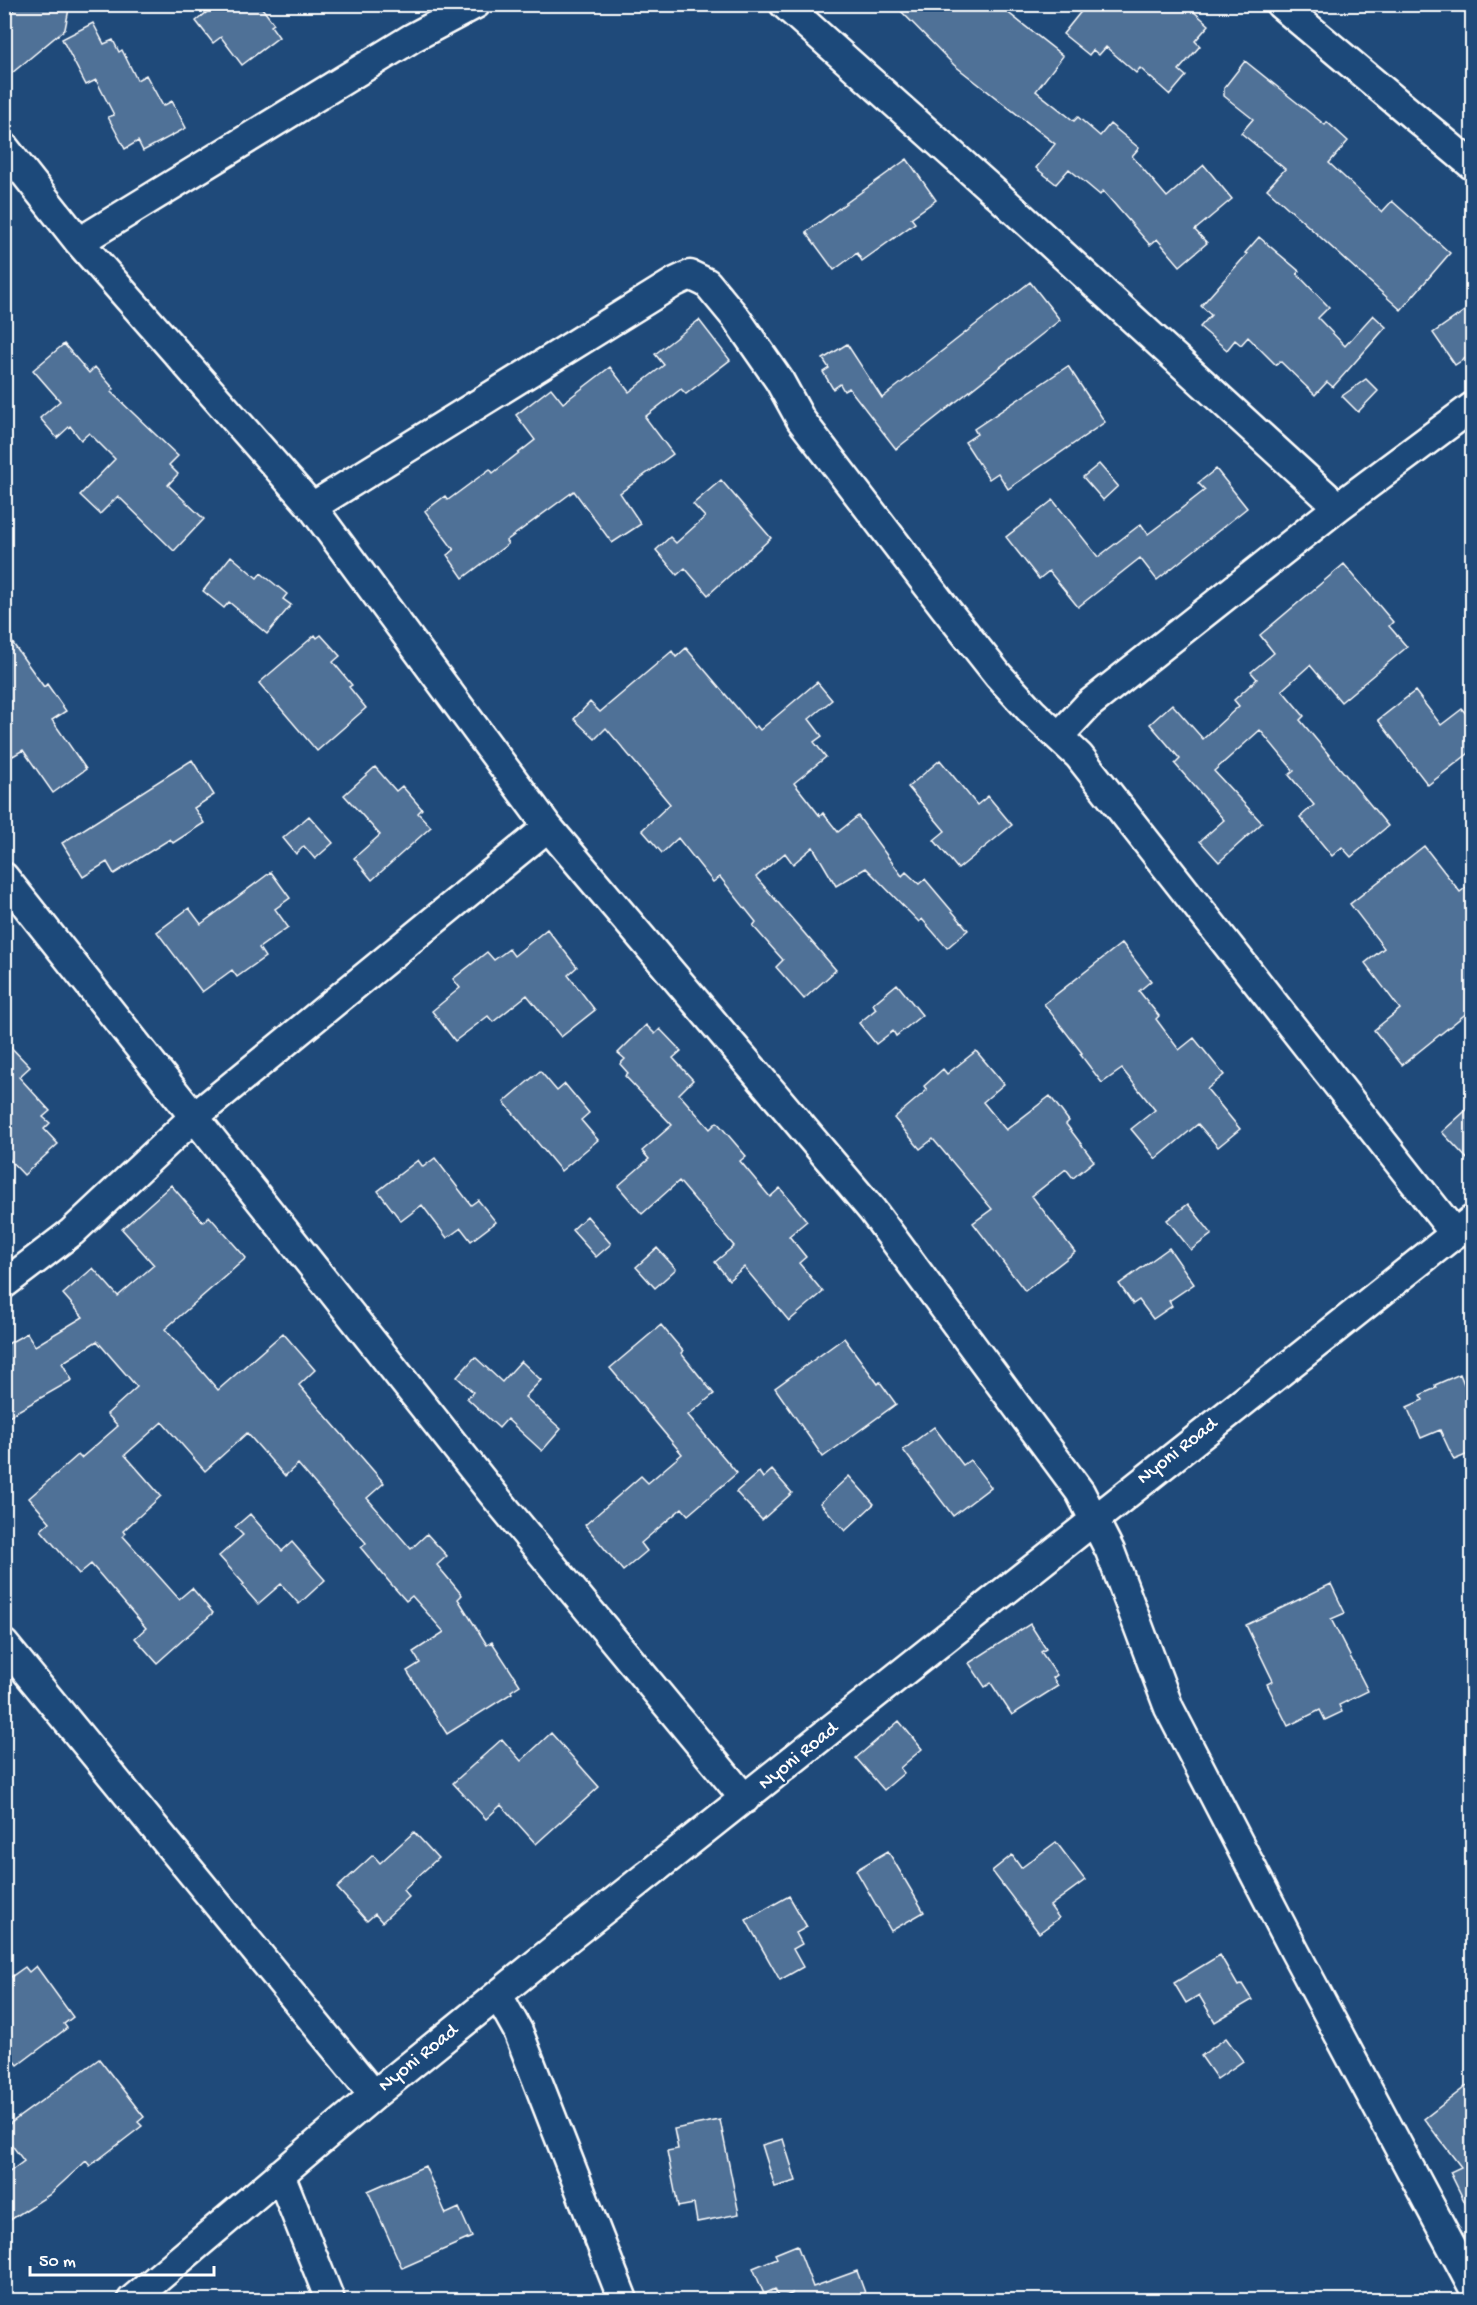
<svg xmlns="http://www.w3.org/2000/svg" width="1477" height="2305" font-family="'Gochi Hand',sans-serif">
<style>
.building{fill:#507197;stroke:#fff;stroke-width:1.5}
.lines{fill:none;stroke-linecap:round;stroke-linejoin:round}
.minor-casing{stroke:#fff;stroke-width:33}
.minor{stroke:#1f4a7a;stroke-width:28}
.labels{text-anchor:middle;dominant-baseline:central;stroke-width:4.5;stroke-linejoin:round;paint-order:stroke}
.street-label{font-size:20px;fill:#fff;stroke:#1f4a7a}
</style>
<rect width="100%" height="100%" fill="#1f4a7a"/>
<filter id="ink" filterUnits="userSpaceOnUse"><feTurbulence type="fractalNoise" baseFrequency=".0167" numOctaves="2"/><feDisplacementMap in="SourceGraphic" scale="12" xChannelSelector="R" yChannelSelector="G"/><feConvolveMatrix kernelMatrix="1 2 1 2 8 2 1 2 1" color-interpolation-filters="sRGB"/></filter>
<g filter="url(#ink)">
<path class="building" d="M 19,4 L 70,4 L 65,29 L 12,73 L 4,63 L 4,19 Z
M 201,4 L 259,4 L 274,24 L 271,26 L 279,37 L 242,65 L 221,37 L 213,43 L 196,21 L 207,12 Z
M 894,4 L 997,4 L 1063,56 L 1036,91 L 1074,121 L 1078,117 L 1100,136 L 1110,124 L 1139,148 L 1132,156 L 1167,197 L 1204,165 L 1232,199 L 1195,230 L 1207,243 L 1180,266 L 1157,239 L 1150,245 L 1103,191 L 1100,195 L 1069,169 L 1056,184 L 1036,168 L 1055,144 L 954,65 Z
M 1087,4 L 1185,4 L 1209,25 L 1195,41 L 1200,46 L 1179,70 L 1186,76 L 1170,95 L 1140,68 L 1136,73 L 1106,47 L 1099,55 L 1093,50 L 1089,55 L 1063,34 Z
M 93,23 L 104,44 L 113,40 L 119,52 L 122,50 L 137,80 L 146,75 L 163,106 L 172,101 L 186,128 L 143,151 L 138,141 L 125,149 L 108,117 L 114,115 L 96,80 L 86,85 L 62,39 Z
M 1245,61 L 1325,125 L 1327,122 L 1348,141 L 1329,163 L 1382,212 L 1392,201 L 1450,253 L 1401,310 L 1267,189 L 1285,169 L 1241,133 L 1253,119 L 1224,96 L 1224,88 Z
M 907,159 L 936,200 L 911,218 L 915,223 L 862,261 L 857,253 L 834,270 L 806,232 Z
M 1259,237 L 1299,271 L 1297,274 L 1329,307 L 1318,318 L 1345,346 L 1373,315 L 1386,327 L 1333,387 L 1327,382 L 1315,395 L 1280,361 L 1276,365 L 1248,337 L 1241,345 L 1235,340 L 1227,350 L 1200,327 L 1211,315 L 1201,306 L 1247,254 L 1245,253 Z
M 1030,282 L 1060,320 L 896,449 L 849,388 L 844,391 L 840,384 L 833,389 L 823,372 L 829,368 L 823,359 L 847,344 L 882,398 Z
M 1473,305 L 1473,353 L 1455,365 L 1433,333 Z
M 699,320 L 730,360 L 686,394 L 681,389 L 645,417 L 673,454 L 620,493 L 641,524 L 612,543 L 574,491 L 506,541 L 508,544 L 463,578 L 447,555 L 454,550 L 425,511 L 445,496 L 448,500 L 490,469 L 493,473 L 535,440 L 516,415 L 551,388 L 563,403 L 610,367 L 629,392 L 664,365 L 655,354 Z
M 64,344 L 89,373 L 95,367 L 114,389 L 111,392 L 178,456 L 169,465 L 178,474 L 168,485 L 204,519 L 174,551 L 118,496 L 100,514 L 80,495 L 115,459 L 89,433 L 81,440 L 70,426 L 57,438 L 40,418 L 60,401 L 33,370 Z
M 1068,366 L 1105,422 L 1008,489 L 998,473 L 989,479 L 965,442 L 977,434 L 974,429 Z
M 1366,379 L 1378,391 L 1358,412 L 1342,396 Z
M 1099,464 L 1118,486 L 1103,500 L 1083,477 Z
M 1216,469 L 1247,508 L 1157,580 L 1140,558 L 1078,607 L 1049,571 L 1039,579 L 1006,537 L 1053,500 L 1098,557 L 1141,524 L 1148,534 L 1164,522 L 1205,490 L 1198,483 Z
M 721,480 L 771,538 L 708,595 L 685,568 L 677,575 L 656,550 L 670,537 L 676,543 L 705,517 L 693,504 Z
M 231,556 L 257,578 L 261,573 L 287,594 L 283,599 L 291,605 L 267,634 L 229,602 L 224,608 L 203,591 Z
M 1344,564 L 1393,622 L 1389,626 L 1407,647 L 1341,702 L 1310,665 L 1282,690 L 1304,716 L 1300,720 L 1388,826 L 1351,857 L 1342,847 L 1332,856 L 1300,817 L 1314,805 L 1289,775 L 1294,771 L 1260,730 L 1214,771 L 1262,823 L 1219,862 L 1200,841 L 1224,820 L 1175,764 L 1180,759 L 1150,724 L 1172,704 L 1203,739 L 1239,706 L 1234,700 L 1257,679 L 1251,672 L 1274,653 L 1260,635 Z
M 4,631 L 44,687 L 47,684 L 66,711 L 52,720 L 86,769 L 53,793 L 23,750 L 13,756 L 4,744 Z
M 315,635 L 317,638 L 321,635 L 340,656 L 333,662 L 352,685 L 349,687 L 366,708 L 317,751 L 259,683 Z
M 686,648 L 754,728 L 757,726 L 760,730 L 817,682 L 832,700 L 809,719 L 822,736 L 814,742 L 826,757 L 794,783 L 820,816 L 823,813 L 838,832 L 858,816 L 902,876 L 906,872 L 919,884 L 925,879 L 968,930 L 947,948 L 922,919 L 919,922 L 866,868 L 836,886 L 813,847 L 793,864 L 785,853 L 756,877 L 836,970 L 804,999 L 776,967 L 783,960 L 753,926 L 756,922 L 720,877 L 713,882 L 678,838 L 662,853 L 642,830 L 670,804 L 606,728 L 595,739 L 574,719 L 590,702 L 600,712 L 672,651 L 676,657 Z
M 1415,691 L 1441,725 L 1462,709 L 1473,722 L 1473,750 L 1428,785 L 1378,720 Z
M 192,760 L 214,795 L 194,808 L 204,823 L 173,843 L 170,839 L 114,874 L 107,862 L 83,877 L 62,843 Z
M 940,760 L 977,805 L 988,796 L 1012,825 L 958,869 L 934,840 L 945,831 L 908,787 Z
M 375,767 L 396,791 L 402,786 L 422,809 L 418,813 L 431,827 L 372,880 L 354,858 L 380,835 L 344,795 Z
M 309,816 L 333,843 L 315,859 L 304,846 L 296,854 L 283,838 Z
M 1424,846 L 1460,892 L 1473,882 L 1473,1008 L 1402,1065 L 1374,1030 L 1400,1009 L 1365,963 L 1384,948 L 1350,904 Z
M 271,872 L 290,898 L 275,909 L 288,927 L 259,948 L 265,957 L 237,977 L 232,970 L 202,992 L 157,932 L 189,908 L 201,924 Z
M 547,929 L 577,967 L 568,975 L 595,1010 L 561,1037 L 527,995 L 493,1022 L 488,1016 L 455,1041 L 432,1011 L 460,988 L 453,979 L 487,952 L 494,960 L 509,949 L 514,956 Z
M 1122,943 L 1151,981 L 1139,991 L 1159,1016 L 1156,1019 L 1179,1050 L 1194,1038 L 1224,1075 L 1207,1089 L 1240,1129 L 1218,1147 L 1198,1124 L 1156,1159 L 1131,1129 L 1155,1110 L 1122,1069 L 1102,1083 L 1080,1054 L 1082,1053 L 1044,1004 Z
M 897,984 L 922,1015 L 896,1036 L 893,1031 L 876,1044 L 859,1023 L 876,1009 L 873,1004 Z
M 646,1025 L 655,1034 L 660,1029 L 681,1051 L 673,1058 L 693,1080 L 679,1094 L 710,1129 L 717,1122 L 746,1156 L 740,1161 L 770,1197 L 780,1188 L 807,1221 L 789,1236 L 806,1257 L 799,1263 L 823,1292 L 789,1321 L 744,1267 L 729,1280 L 715,1262 L 734,1246 L 679,1181 L 642,1214 L 618,1186 L 649,1159 L 642,1151 L 672,1125 L 625,1076 L 628,1073 L 620,1064 L 625,1059 L 618,1053 Z
M 4,1040 L 30,1067 L 19,1077 L 50,1111 L 43,1117 L 50,1123 L 44,1129 L 58,1144 L 24,1175 L 4,1154 Z
M 976,1051 L 1004,1084 L 983,1102 L 1006,1130 L 1050,1096 L 1069,1121 L 1066,1124 L 1094,1161 L 1073,1178 L 1066,1169 L 1032,1196 L 1075,1252 L 1025,1291 L 973,1223 L 992,1209 L 933,1139 L 920,1149 L 894,1118 L 927,1090 L 924,1086 L 943,1069 L 947,1074 Z
M 540,1071 L 557,1091 L 565,1084 L 589,1113 L 581,1120 L 598,1140 L 561,1171 L 504,1102 Z
M 1473,1104 L 1473,1165 L 1442,1132 Z
M 435,1158 L 471,1205 L 478,1200 L 496,1222 L 471,1241 L 461,1228 L 447,1238 L 422,1205 L 401,1221 L 378,1191 L 418,1160 L 423,1167 Z
M 171,1185 L 203,1222 L 209,1216 L 246,1258 L 165,1329 L 218,1390 L 283,1333 L 315,1370 L 299,1385 L 384,1483 L 367,1498 L 411,1549 L 427,1534 L 447,1556 L 437,1565 L 462,1595 L 458,1599 L 487,1645 L 492,1642 L 520,1685 L 511,1691 L 512,1693 L 447,1734 L 407,1671 L 420,1663 L 413,1652 L 444,1632 L 412,1596 L 406,1601 L 391,1584 L 361,1548 L 366,1543 L 298,1464 L 285,1476 L 247,1433 L 205,1471 L 162,1422 L 125,1455 L 161,1496 L 123,1531 L 125,1534 L 123,1536 L 179,1599 L 192,1588 L 213,1613 L 157,1663 L 135,1638 L 146,1628 L 91,1564 L 79,1574 L 41,1530 L 50,1522 L 29,1498 L 78,1455 L 81,1458 L 118,1426 L 107,1414 L 137,1387 L 97,1341 L 62,1363 L 72,1380 L 4,1419 L 4,1346 L 27,1333 L 35,1346 L 83,1317 L 63,1294 L 93,1268 L 118,1296 L 154,1265 L 122,1229 Z
M 1188,1204 L 1212,1234 L 1191,1250 L 1167,1220 Z
M 587,1216 L 611,1244 L 596,1257 L 572,1230 Z
M 657,1248 L 676,1269 L 655,1288 L 636,1267 Z
M 1169,1248 L 1194,1284 L 1169,1301 L 1172,1306 L 1153,1319 L 1139,1300 L 1133,1304 L 1119,1284 Z
M 661,1325 L 683,1351 L 681,1353 L 714,1394 L 688,1415 L 737,1473 L 688,1515 L 682,1508 L 641,1543 L 647,1551 L 623,1571 L 585,1525 L 641,1476 L 648,1483 L 682,1454 L 610,1368 Z
M 844,1338 L 878,1384 L 880,1382 L 896,1404 L 823,1457 L 775,1388 Z
M 475,1357 L 502,1382 L 521,1361 L 541,1380 L 525,1397 L 561,1429 L 542,1451 L 507,1419 L 499,1428 L 467,1398 L 473,1392 L 457,1377 Z
M 1460,1374 L 1464,1384 L 1473,1380 L 1473,1452 L 1454,1460 L 1440,1430 L 1421,1438 L 1407,1407 L 1423,1400 L 1420,1395 L 1436,1388 L 1435,1385 Z
M 934,1427 L 963,1465 L 970,1460 L 991,1487 L 953,1516 L 903,1450 Z
M 772,1470 L 792,1493 L 762,1520 L 736,1492 L 759,1472 L 763,1478 Z
M 849,1476 L 874,1504 L 845,1531 L 820,1503 Z
M 250,1514 L 282,1551 L 292,1542 L 325,1580 L 299,1604 L 281,1584 L 258,1604 L 242,1586 L 244,1584 L 219,1556 L 243,1535 L 235,1527 Z
M 1331,1584 L 1345,1613 L 1331,1619 L 1368,1691 L 1339,1705 L 1342,1712 L 1325,1720 L 1320,1710 L 1288,1726 L 1267,1684 L 1273,1681 L 1246,1625 Z
M 1030,1624 L 1046,1649 L 1041,1652 L 1057,1675 L 1053,1678 L 1058,1686 L 1012,1715 L 991,1683 L 985,1687 L 969,1663 Z
M 899,1721 L 922,1749 L 900,1768 L 904,1773 L 884,1790 L 856,1758 Z
M 551,1733 L 599,1787 L 536,1844 L 501,1805 L 486,1819 L 453,1783 L 502,1739 L 521,1761 Z
M 414,1832 L 438,1858 L 403,1890 L 409,1897 L 382,1922 L 375,1914 L 367,1921 L 337,1888 L 373,1855 L 380,1863 Z
M 1056,1842 L 1085,1880 L 1050,1906 L 1059,1918 L 1039,1933 L 992,1871 L 1012,1855 L 1021,1868 Z
M 888,1851 L 924,1912 L 891,1931 L 856,1870 Z
M 789,1896 L 807,1927 L 796,1933 L 802,1944 L 793,1949 L 803,1967 L 780,1980 L 746,1920 Z
M 1220,1955 L 1238,1986 L 1242,1984 L 1252,2000 L 1215,2022 L 1199,1995 L 1186,2003 L 1174,1983 Z
M 36,1966 L 73,2017 L 64,2024 L 67,2028 L 18,2065 L 15,2061 L 4,2068 L 4,1982 L 25,1967 L 29,1972 Z
M 1226,2038 L 1243,2061 L 1217,2079 L 1201,2056 Z
M 99,2059 L 144,2117 L 138,2122 L 142,2126 L 90,2166 L 86,2161 L 49,2195 L 4,2224 L 4,2176 L 24,2161 L 4,2135 L 4,2128 Z
M 1473,2081 L 1473,2219 L 1450,2172 L 1461,2167 L 1424,2119 Z
M 720,2120 L 739,2214 L 697,2222 L 694,2204 L 678,2207 L 667,2151 L 678,2149 L 674,2129 Z
M 783,2139 L 796,2181 L 775,2187 L 762,2145 Z
M 425,2166 L 446,2214 L 459,2208 L 472,2237 L 402,2268 L 368,2191 Z
M 797,2245 L 813,2287 L 857,2271 L 868,2301 L 783,2301 L 783,2298 L 793,2293 L 779,2299 L 775,2289 L 764,2294 L 753,2268 L 777,2258 L 775,2254 Z"/>
<g class="lines">
<g class="minor-casing">
<path id="minor" d="M 784,4 L 1001,198 L 1338,507
M 1280,4 L 1472,165
M 4,147 L 79,242 L 312,507 L 548,827 L 872,1210 L 1080,1492 L 1110,1551 L 1169,1708 L 1294,1950 L 1472,2285
M 79,242 L 412,38 L 476,4
M 312,507 L 675,282 L 690,275 L 707,283 L 736,318 L 779,380 L 801,420 L 945,608 L 998,675 L 1032,712 L 1079,756 L 1455,1234
M 1059,736 L 1088,705 L 1338,507 L 1472,407
M 4,877 L 493,1494 L 745,1799
M 4,1284 L 72,1232 L 194,1117 L 548,827
M 4,1644 L 374,2095
M 498,1995 L 518,2031 L 623,2300
M 280,2174 L 330,2300
M 132,2300 L 374,2095 L 552,1951 L 1472,1220"/>
</g>
<use href="#minor" class="minor"/>
</g>
</g>
<g class="labels">
<g class="street-label">
<text transform="translate(1178 1452) rotate(-38)">Nyoni Road</text>
<text transform="translate(799 1757) rotate(-39)">Nyoni Road</text>
<text transform="translate(419 2059) rotate(-39)">Nyoni Road</text>
</g>
</g>
<rect width="1477" height="2305" fill="none" stroke="#1f4a7a" stroke-width="24"/>
<rect x="12" y="12" width="1453" height="2281" fill="none" stroke="#fff" stroke-width="2" filter="url(#ink)"/>
<path d="M30 2266v9h184v-9" fill="none" stroke="#ffffff" stroke-width="3"/>
<text x="39" y="2266" font-size="18" fill="#ffffff" stroke="#1f4a7a" stroke-width="4.5" paint-order="stroke">50 m</text>
</svg>
